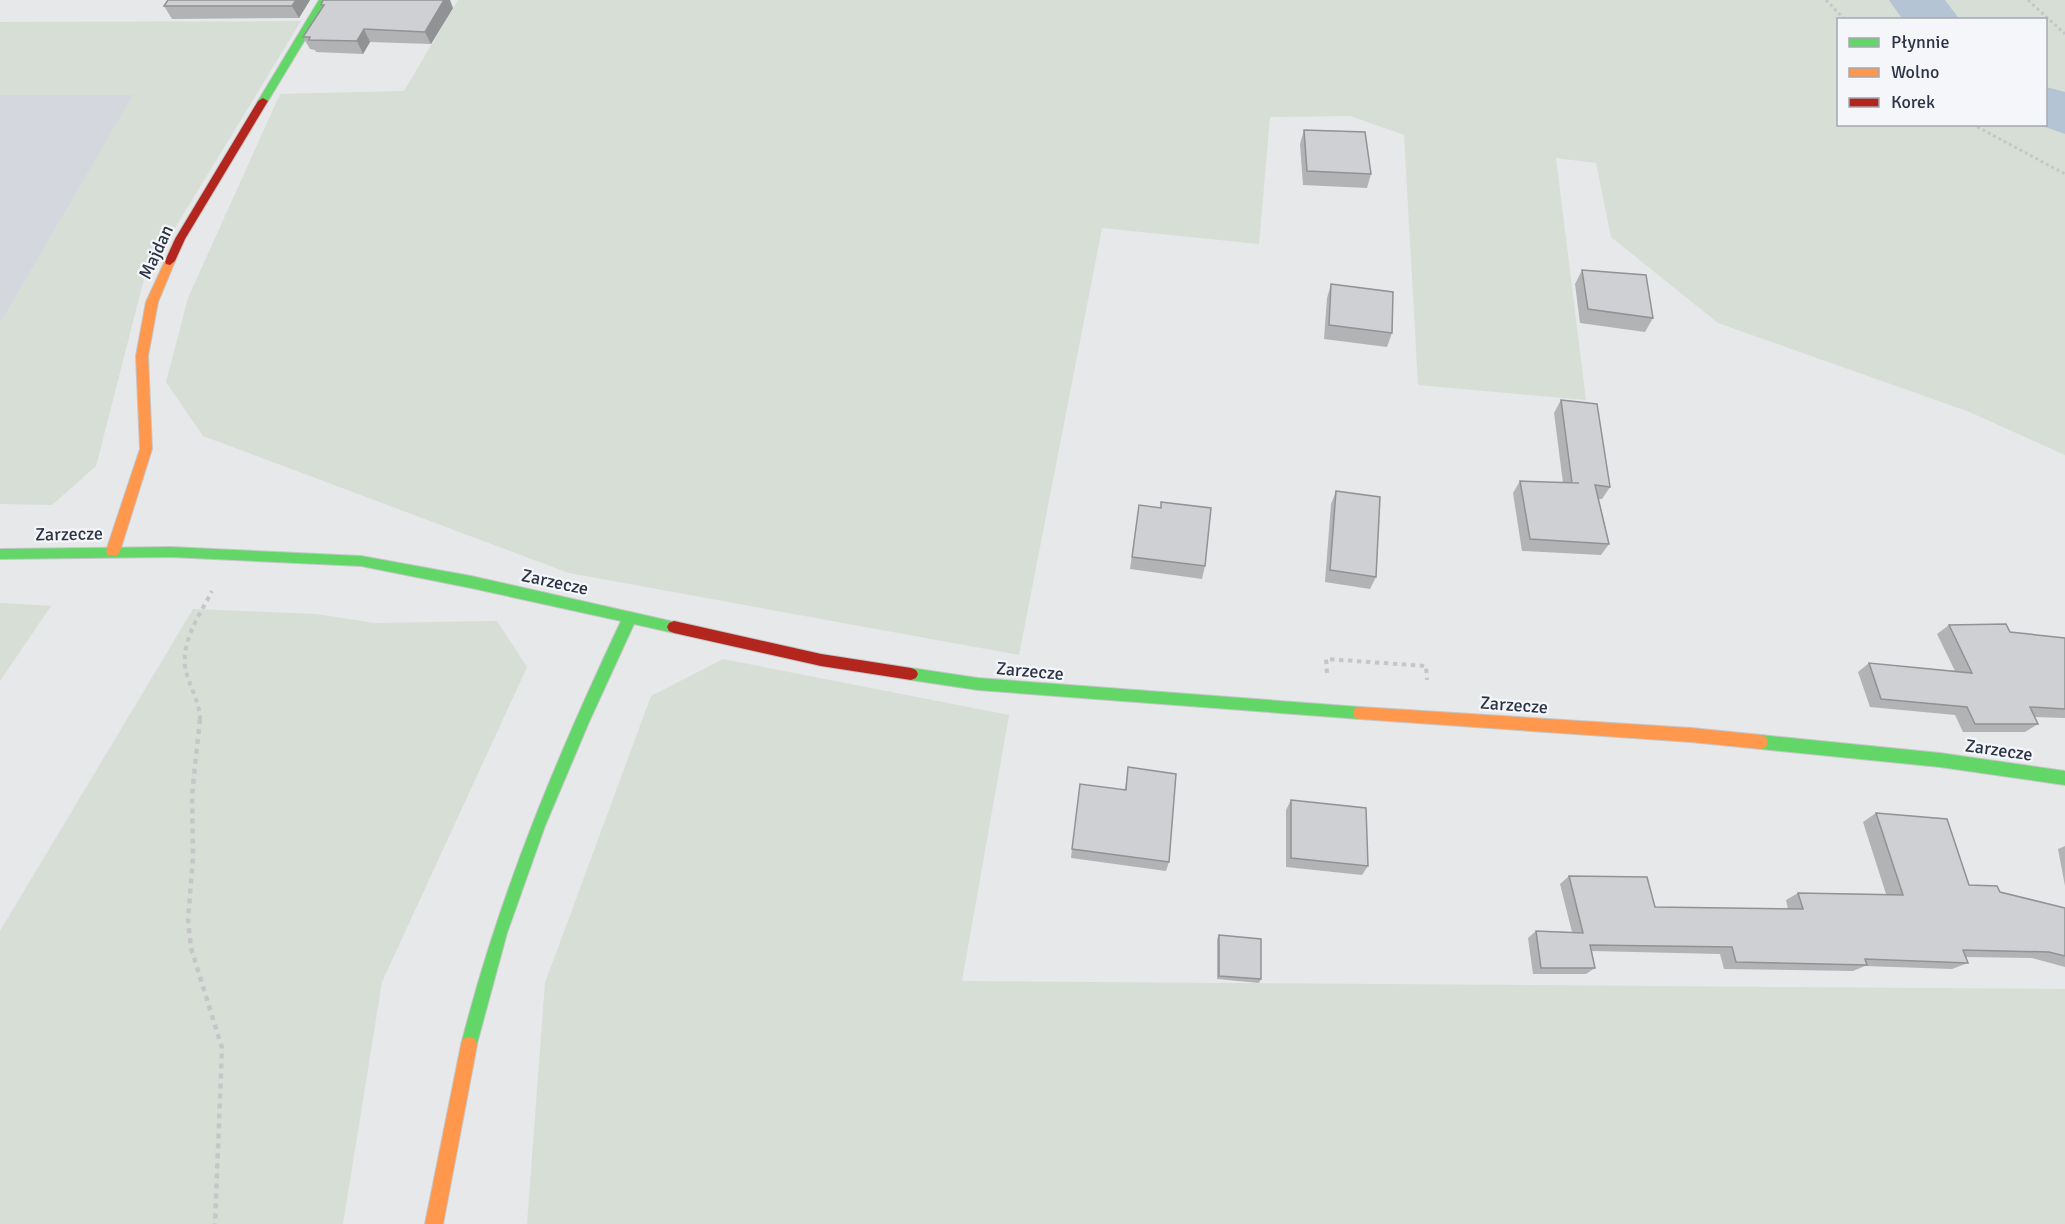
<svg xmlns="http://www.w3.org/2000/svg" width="2065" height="1224" font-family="Signika,sans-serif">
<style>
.built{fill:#d4d7dd}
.green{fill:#d6ded6;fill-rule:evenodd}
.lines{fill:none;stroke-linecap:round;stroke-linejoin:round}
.river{fill:#b4c4d5;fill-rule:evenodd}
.fast-casing{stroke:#c4c6c8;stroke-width:2}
.slow-casing{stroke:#c4c6c8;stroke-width:2}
.jam-casing{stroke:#c4c6c8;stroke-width:2}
.path-far2{stroke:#c5c6ca;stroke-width:3;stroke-dasharray:3 3;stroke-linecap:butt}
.path-far1{stroke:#c5c6ca;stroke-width:4;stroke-dasharray:4.5 4.5;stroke-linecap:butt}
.path{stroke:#c5c6ca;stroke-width:4.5;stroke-dasharray:5 5;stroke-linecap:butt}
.fast{fill:#63d668;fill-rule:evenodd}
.slow{fill:#ff974d;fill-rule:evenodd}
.jam{fill:#b3261e;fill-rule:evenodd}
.wall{fill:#b1b3b5}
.shaded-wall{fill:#909294}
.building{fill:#ced0d3;stroke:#909294;stroke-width:1.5}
.labels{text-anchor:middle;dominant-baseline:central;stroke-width:4.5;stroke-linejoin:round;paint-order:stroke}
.street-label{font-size:18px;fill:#2b3445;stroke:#f4f6f9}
</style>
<rect width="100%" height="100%" fill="#e6e8ea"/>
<path class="built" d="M 134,94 L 0,324 L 0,95 Z"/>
<path class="green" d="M 458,0 L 2065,0 L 2065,455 L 1967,411 L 1718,323 L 1611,237 L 1596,163 L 1556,158 L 1586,400 L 1418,385 L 1404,135 L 1350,116 L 1270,117 L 1259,244 L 1102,228 L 1019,655 L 569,573 L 203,436 L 166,382 L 188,298 L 280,94 L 404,91 ZM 1838,20 L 2046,20 L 2046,124 L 1838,124 Z
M 301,21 L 144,279 L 96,466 L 52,505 L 0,504 L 0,324 L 133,95 L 0,95 L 0,22 Z
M 0,603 L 51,606 L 0,681 Z
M 193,609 L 316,614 L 374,623 L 497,621 L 527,667 L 382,982 L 343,1224 L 0,1224 L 0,931 Z
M 723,659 L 1009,715 L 962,981 L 2065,989 L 2065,1224 L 527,1224 L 545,983 L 651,696 Z"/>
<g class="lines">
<path class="river" d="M 1889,0 L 1945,0 L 1960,20 L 1903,20 Z
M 2046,87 L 2065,92 L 2065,134 L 2037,124 L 2046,124 Z"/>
<g class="fast-casing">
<path id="fast" d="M 319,0 L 329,0 L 268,101 L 266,103 L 260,103 L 258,101 Z
M 171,547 L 361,556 L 471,576 L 679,623 L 681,627 L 679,631 L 674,633 L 634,624 L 589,722 L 545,826 L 507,933 L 475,1051 L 469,1053 L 463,1051 L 461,1045 C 499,895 555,761 621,621 L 471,588 L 361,566 L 171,557 L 0,559 L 0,549 Z
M 911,668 L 978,678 L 1360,707 L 1365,708 L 1367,713 L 1365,718 L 1360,719 L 978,690 L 911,680 L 906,678 L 904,674 L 906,670 Z
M 1761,735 L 1940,753 L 2065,771 L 2065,785 L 1940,767 L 1761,749 L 1756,747 L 1754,742 L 1756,737 Z"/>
</g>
<g class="slow-casing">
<path id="slow" d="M 170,257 L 175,261 L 158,302 L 148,356 L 152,449 L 120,551 L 118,555 L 108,555 L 106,551 L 140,449 L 136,356 L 146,302 L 165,261 Z
M 1360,707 L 1691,728 L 1761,735 L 1766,737 L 1768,742 L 1766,747 L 1761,749 L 1691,742 L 1360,719 L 1355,718 L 1353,713 L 1355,708 Z
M 469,1037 L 475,1039 L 477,1045 L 443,1224 L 425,1224 L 461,1045 L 463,1039 Z"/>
</g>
<g class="jam-casing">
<path id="jam" d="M 263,98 L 268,101 L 185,239 L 175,261 L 170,265 L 166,264 L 165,261 L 175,239 L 258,101 Z
M 674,621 L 821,654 L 911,668 L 916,670 L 918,674 L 916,678 L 911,680 L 821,666 L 674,633 L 669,631 L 667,627 L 669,623 Z"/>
</g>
<path class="path-far2" d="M 1826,0 L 1845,20
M 2028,0 L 2065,34
M 1972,124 L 2065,174"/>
<path class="path-far1" d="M 1327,673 L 1326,659 L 1426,666 L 1427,680
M 200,720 C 200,701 188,685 185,666 C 182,639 201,613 212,591"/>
<path class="path" d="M 200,719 L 192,795 L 193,857 L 188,920 L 191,948 L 222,1048 L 215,1224"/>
<use href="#fast" class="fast"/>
<use href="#slow" class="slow"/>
<use href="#jam" class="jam"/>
</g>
<path class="wall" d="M 310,0 L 299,18 L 172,19 L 164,6 Z
M 321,5 L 453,8 L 431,44 L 370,42 L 363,54 L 316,52 L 315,50 L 310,49 L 303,37 L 322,7 Z
M 1304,130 L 1371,174 L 1367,188 L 1303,185 L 1300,144 Z
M 1582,270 L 1653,318 L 1645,332 L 1580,323 L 1575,284 Z
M 1331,284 L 1392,333 L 1387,347 L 1324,339 L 1327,298 Z
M 1561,400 L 1610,487 L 1602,499 L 1599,499 L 1609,544 L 1601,555 L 1522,551 L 1513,493 L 1520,481 L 1563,483 L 1554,413 Z
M 1336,491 L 1376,577 L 1370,589 L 1325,582 L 1331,504 Z
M 1139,505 L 1205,566 L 1202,579 L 1130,569 Z
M 1949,625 L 2065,638 L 2065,718 L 2034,717 L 2038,724 L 2025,732 L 1963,732 L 1955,715 L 1870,707 L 1858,672 L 1869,663 L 1955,671 L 1937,634 Z
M 1128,767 L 1169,862 L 1166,871 L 1071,858 L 1072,849 L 1125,789 Z
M 1291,800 L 1368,866 L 1362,875 L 1286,867 L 1286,810 Z
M 1876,813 L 1969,885 L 2065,908 L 2065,967 L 2032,958 L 1966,957 L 1968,963 L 1952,969 L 1865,966 L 1853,971 L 1724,969 L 1720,954 L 1592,951 L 1595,968 L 1586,974 L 1533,974 L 1528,938 L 1536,931 L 1572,932 L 1560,884 L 1569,876 L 1655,907 L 1788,909 L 1786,900 L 1798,893 L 1886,894 L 1863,822 Z
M 2065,846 L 2065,886 L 2058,849 Z
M 1219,935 L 1261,979 L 1259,983 L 1217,979 L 1217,939 Z"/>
<path class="shaded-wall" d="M 296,0 L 310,0 L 299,18 L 292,6 Z
M 444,0 L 450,0 L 453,8 L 431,44 L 425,32 Z
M 364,29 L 370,42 L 363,54 L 357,41 Z"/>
<path class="building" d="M 168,0 L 296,0 L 292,6 L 164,6 Z
M 323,0 L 444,0 L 425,32 L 364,29 L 357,41 L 309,40 L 310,37 L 303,37 L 324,5 L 321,5 Z
M 1304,130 L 1365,132 L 1371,174 L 1307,171 Z
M 1582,270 L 1646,275 L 1653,318 L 1588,309 Z
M 1331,284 L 1393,292 L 1392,333 L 1329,325 Z
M 1561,400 L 1597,404 L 1610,487 L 1595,485 L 1609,544 L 1530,539 L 1520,481 L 1579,483 L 1572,483 Z
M 1336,491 L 1380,497 L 1376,577 L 1330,570 Z
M 1161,502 L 1211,508 L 1205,566 L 1132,557 L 1139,505 L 1161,508 Z
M 2006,624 L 2010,632 L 2065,638 L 2065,709 L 2030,707 L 2038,724 L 1975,724 L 1967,707 L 1881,699 L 1869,663 L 1972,673 L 1949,625 Z
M 1128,767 L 1176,774 L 1169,862 L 1072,849 L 1080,784 L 1126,790 Z
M 1291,800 L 1366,808 L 1368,866 L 1291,858 Z
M 1876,813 L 1947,819 L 1969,885 L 1997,886 L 2000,892 L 2065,908 L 2065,956 L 2049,952 L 1963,950 L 1968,963 L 1865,959 L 1867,965 L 1736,962 L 1732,947 L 1590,945 L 1595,968 L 1541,968 L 1536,931 L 1583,933 L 1569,876 L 1647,877 L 1655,907 L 1803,909 L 1798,893 L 1903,895 Z
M 1219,935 L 1261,939 L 1261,979 L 1219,976 Z"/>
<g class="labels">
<g class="street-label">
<text transform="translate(156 252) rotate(-65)">Majdan</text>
<text transform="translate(69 534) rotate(-1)">Zarzecze</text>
<text transform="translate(555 582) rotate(12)">Zarzecze</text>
<text transform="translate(1030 671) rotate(5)">Zarzecze</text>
<text transform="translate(1514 705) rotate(4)">Zarzecze</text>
<text transform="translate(1999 750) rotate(8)">Zarzecze</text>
</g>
</g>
<rect x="1837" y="18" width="210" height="108" fill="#f4f6f9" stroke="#a4a8b1" stroke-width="1.5"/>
<rect x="1849" y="38" width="30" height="9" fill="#63d668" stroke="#a4a8b1" stroke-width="1.5"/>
<text x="1891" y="48" font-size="18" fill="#2b3445">Płynnie</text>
<rect x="1849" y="68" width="30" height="9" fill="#ff974d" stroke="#a4a8b1" stroke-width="1.5"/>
<text x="1891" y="78" font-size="18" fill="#2b3445">Wolno</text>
<rect x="1849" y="98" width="30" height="9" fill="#b3261e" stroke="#a4a8b1" stroke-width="1.5"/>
<text x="1891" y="108" font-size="18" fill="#2b3445">Korek</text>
</svg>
